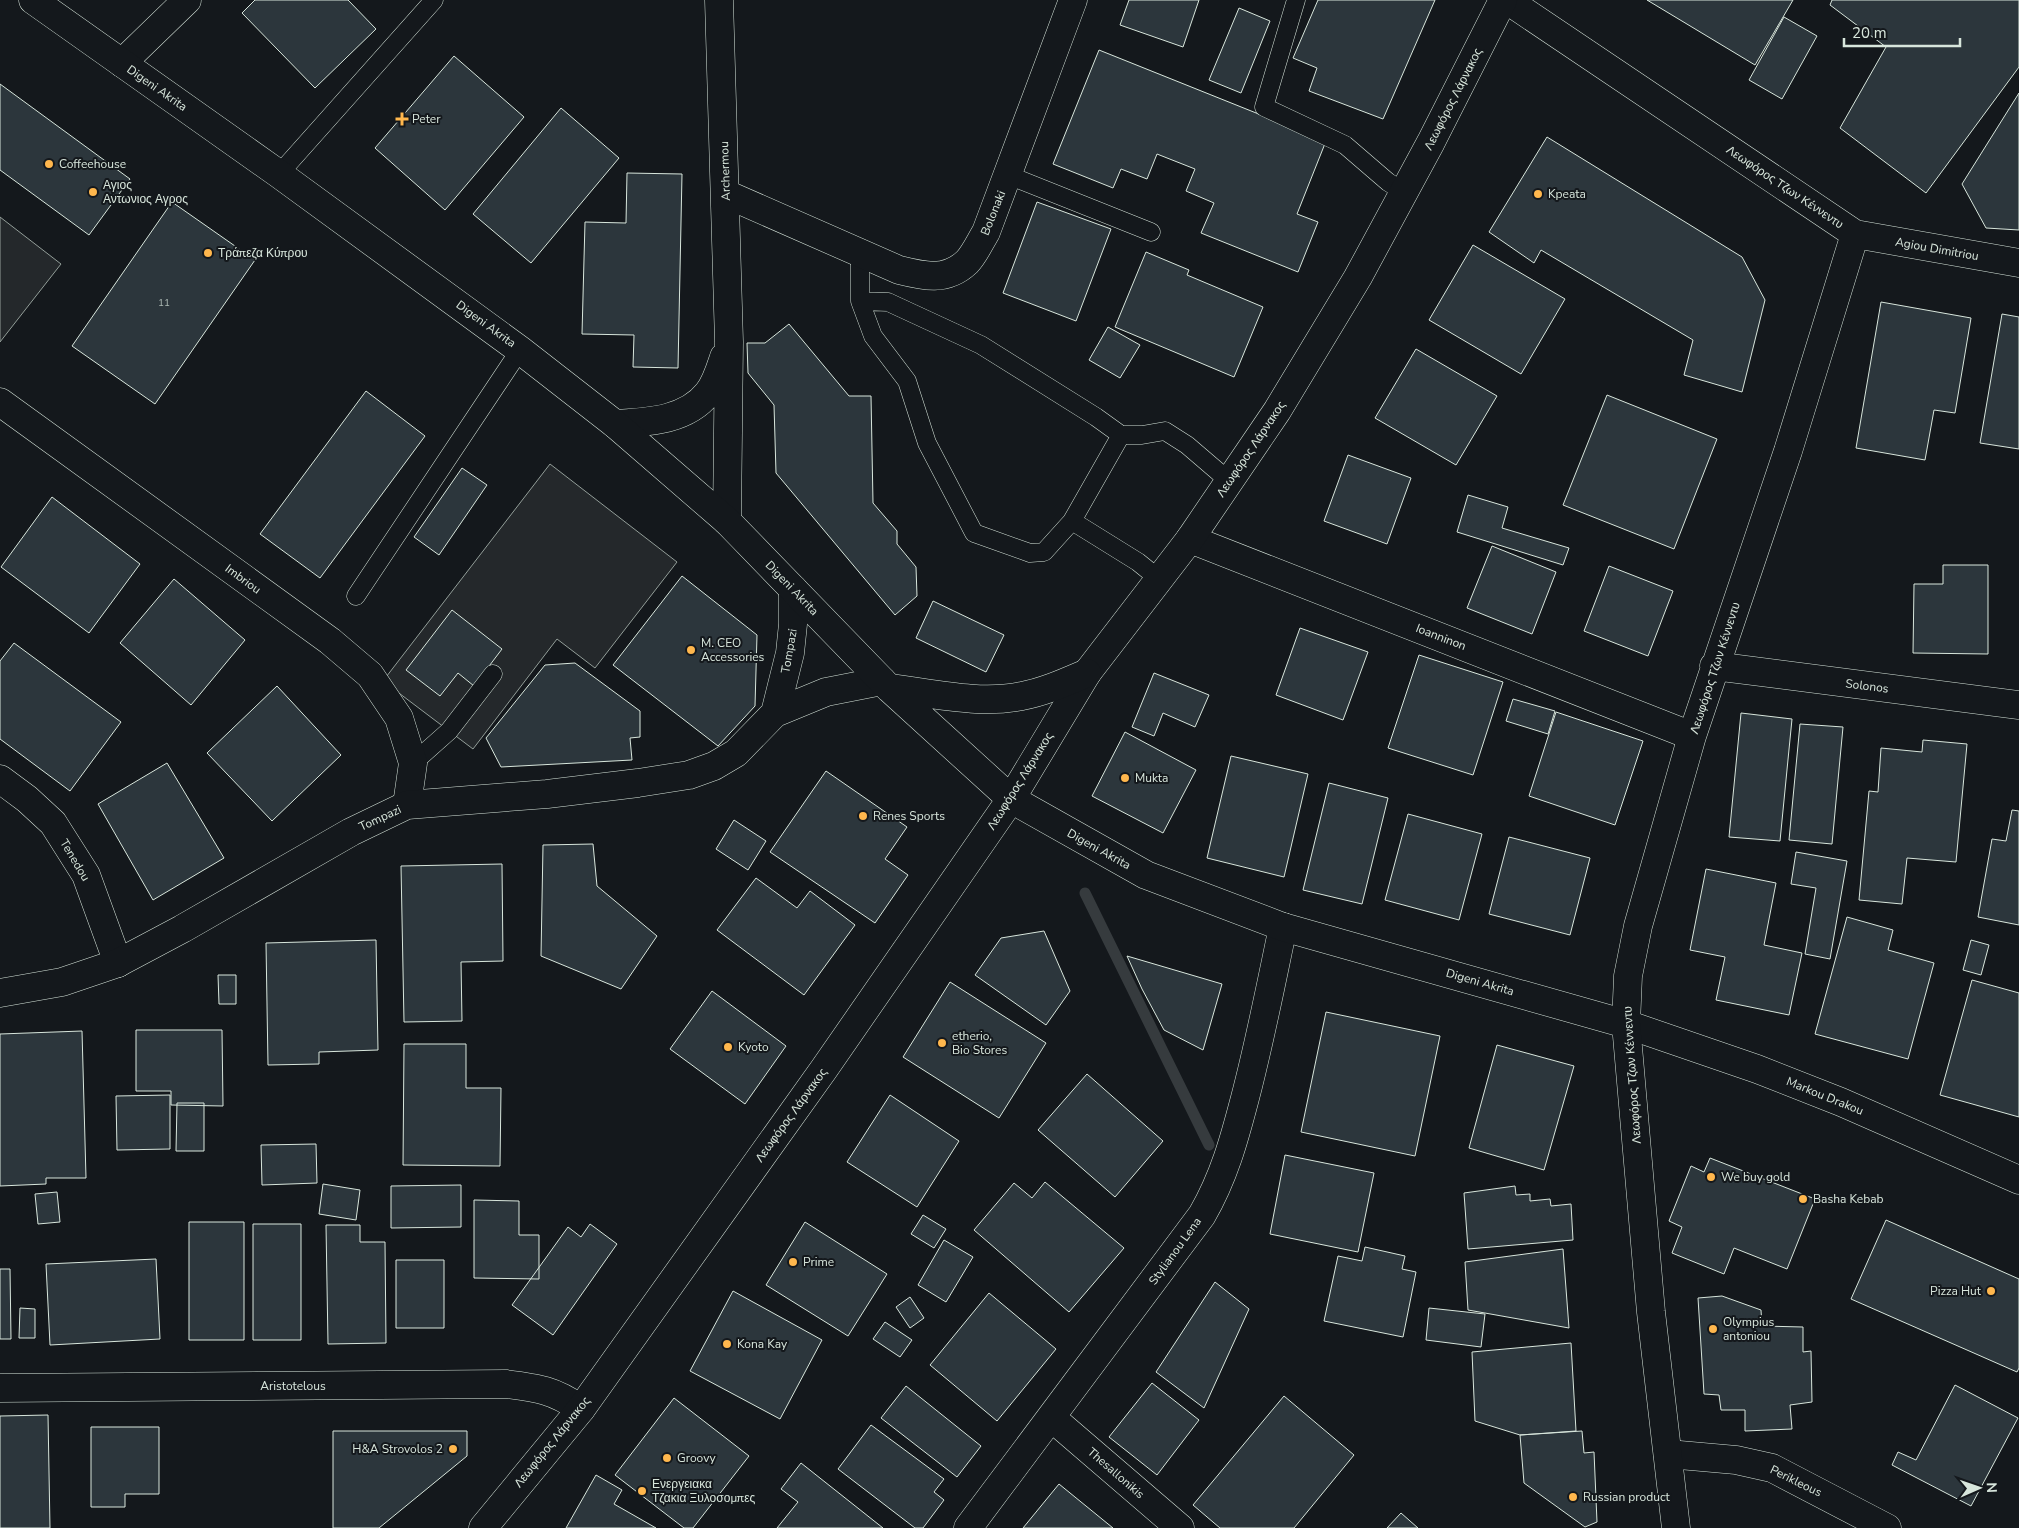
<svg xmlns="http://www.w3.org/2000/svg" width="2019" height="1528" font-family="'Nunito Sans',sans-serif">
<style>
.parking{fill:#24282b;stroke:#939e99}
.lines{fill:none;stroke-linecap:round;stroke-linejoin:round}
.stream{stroke:#363b3e;stroke-width:11}
.building{fill:#2c363c;stroke:#d8e6dc}
.lane-casing{stroke:#d8e6dc;stroke-width:19}
.street-casing{stroke:#d8e6dc;stroke-width:29}
.secondary-casing{stroke:#d8e6dc;stroke-width:29}
.primary-casing{stroke:#d8e6dc;stroke-width:29}
.lane{stroke:#14181c;stroke-width:18}
.street{stroke:#14181c;stroke-width:28}
.secondary{stroke:#14181c;stroke-width:28}
.primary{stroke:#14181c;stroke-width:28}
.poi-dot{fill:#ffb74d;stroke:#14181c;stroke-width:2}
.labels{text-anchor:middle;dominant-baseline:central;stroke-width:4;stroke-linejoin:round;paint-order:stroke}
.number-label{font-size:10px;fill:#adbab4}
.street-label{font-size:12px;fill:#d8e6dc;stroke:#14181c}
.poi-label{font-size:12px;fill:#d8e6dc;stroke:#14181c;text-anchor:start}
</style>
<rect width="100%" height="100%" fill="#14181c"/>
<path class="parking" d="M 0,217 L 61,264 L 0,342 Z
M 550,464 L 677,562 L 595,668 L 557,639 L 473,749 L 383,681 Z"/>
<g class="lines">
<path class="stream" d="M 1085,893 L 1209,1145"/>
</g>
<path class="building" d="M 255,0 L 348,0 L 376,29 L 315,88 L 242,13 Z
M 1129,0 L 1199,0 L 1183,47 L 1120,25 Z
M 1318,0 L 1435,0 L 1383,119 L 1309,91 L 1317,68 L 1293,58 Z
M 1647,0 L 1793,0 L 1755,65 Z
M 1832,0 L 2019,0 L 2019,67 L 1926,193 L 1840,128 L 1886,47 L 1830,5 Z
M 1239,8 L 1270,21 L 1241,93 L 1209,80 Z
M 1784,17 L 1817,36 L 1782,99 L 1749,80 Z
M 1099,50 L 1326,141 L 1297,214 L 1318,222 L 1298,272 L 1201,233 L 1214,203 L 1186,191 L 1195,169 L 1157,154 L 1147,179 L 1121,169 L 1113,188 L 1053,164 Z
M 454,56 L 524,117 L 445,210 L 375,148 Z
M 0,84 L 130,179 L 89,235 L 0,170 Z
M 2019,93 L 2019,230 L 1986,228 L 1962,184 Z
M 561,108 L 619,158 L 531,263 L 473,214 Z
M 1547,137 L 1742,257 L 1765,300 L 1742,392 L 1684,375 L 1693,340 L 1541,250 L 1534,263 L 1489,232 Z
M 627,173 L 682,174 L 678,368 L 633,367 L 634,335 L 582,334 L 585,222 L 626,223 Z
M 172,202 L 255,260 L 155,404 L 72,346 Z
M 1037,202 L 1111,229 L 1076,321 L 1003,293 Z
M 1473,245 L 1565,299 L 1521,374 L 1429,320 Z
M 1146,252 L 1189,270 L 1187,275 L 1263,307 L 1234,377 L 1115,327 Z
M 1881,302 L 1971,318 L 1955,413 L 1934,410 L 1925,460 L 1856,448 Z
M 2002,314 L 2019,317 L 2019,449 L 1980,443 Z
M 789,324 L 849,396 L 871,396 L 873,503 L 897,531 L 897,544 L 916,567 L 917,596 L 895,615 L 776,473 L 774,405 L 748,373 L 747,343 L 765,343 Z
M 1108,327 L 1140,345 L 1120,378 L 1089,360 Z
M 1416,349 L 1497,396 L 1456,465 L 1375,418 Z
M 366,391 L 425,436 L 320,578 L 260,534 Z
M 1607,395 L 1717,439 L 1674,549 L 1563,505 Z
M 1348,455 L 1411,478 L 1387,544 L 1324,521 Z
M 462,468 L 487,485 L 439,555 L 414,537 Z
M 1468,495 L 1508,507 L 1502,528 L 1569,548 L 1563,565 L 1457,532 Z
M 52,497 L 140,564 L 89,633 L 1,567 Z
M 1492,546 L 1556,572 L 1532,634 L 1467,608 Z
M 1943,565 L 1988,565 L 1988,654 L 1913,653 L 1914,584 L 1943,584 Z
M 1609,566 L 1673,591 L 1648,656 L 1584,631 Z
M 682,576 L 757,635 L 755,706 L 718,746 L 613,665 Z
M 174,579 L 245,640 L 191,705 L 120,643 Z
M 933,601 L 1004,635 L 986,672 L 916,638 Z
M 452,610 L 502,649 L 474,686 L 458,673 L 440,696 L 406,670 Z
M 1300,628 L 1368,652 L 1343,720 L 1276,695 Z
M 14,643 L 121,722 L 70,791 L 0,739 L 0,661 Z
M 1419,655 L 1503,682 L 1473,775 L 1388,748 Z
M 575,663 L 640,711 L 640,737 L 630,738 L 632,760 L 501,767 L 486,738 L 545,665 Z
M 1154,673 L 1209,695 L 1195,727 L 1163,713 L 1154,736 L 1132,727 Z
M 277,686 L 341,755 L 272,821 L 207,753 Z
M 1513,699 L 1555,711 L 1548,734 L 1506,721 Z
M 1556,712 L 1643,741 L 1615,825 L 1529,796 Z
M 1741,713 L 1792,719 L 1780,841 L 1729,837 Z
M 1800,724 L 1843,727 L 1832,844 L 1789,840 Z
M 1125,732 L 1196,770 L 1163,833 L 1092,796 Z
M 1923,740 L 1967,744 L 1956,862 L 1907,858 L 1902,904 L 1859,900 L 1869,791 L 1878,792 L 1881,748 L 1922,752 Z
M 1231,756 L 1308,774 L 1284,877 L 1207,858 Z
M 167,763 L 224,858 L 153,900 L 98,804 Z
M 826,771 L 907,827 L 885,859 L 908,875 L 875,923 L 770,852 Z
M 1329,783 L 1388,798 L 1362,904 L 1303,890 Z
M 2012,810 L 2019,811 L 2019,925 L 1978,917 L 1992,839 L 2006,841 Z
M 1408,814 L 1482,834 L 1459,920 L 1385,900 Z
M 734,820 L 766,841 L 748,870 L 716,849 Z
M 1509,837 L 1590,858 L 1570,935 L 1489,914 Z
M 593,844 L 597,886 L 657,936 L 621,989 L 541,956 L 543,845 Z
M 1796,852 L 1847,861 L 1830,959 L 1805,954 L 1816,888 L 1791,884 Z
M 502,864 L 503,961 L 461,962 L 462,1021 L 404,1022 L 401,866 Z
M 1706,869 L 1776,883 L 1764,945 L 1802,953 L 1789,1015 L 1716,1000 L 1725,957 L 1690,950 Z
M 756,878 L 797,908 L 810,891 L 855,925 L 804,995 L 717,930 Z
M 1847,917 L 1893,930 L 1888,950 L 1934,963 L 1908,1059 L 1815,1034 Z
M 1044,931 L 1070,991 L 1046,1025 L 975,975 L 1001,938 Z
M 376,940 L 378,1050 L 319,1052 L 319,1064 L 268,1065 L 266,943 Z
M 1971,940 L 1989,945 L 1981,975 L 1963,970 Z
M 1127,956 L 1222,984 L 1203,1050 L 1164,1030 L 1142,989 Z
M 218,975 L 236,975 L 236,1004 L 219,1004 Z
M 1972,980 L 2019,993 L 2019,1117 L 1940,1095 Z
M 950,982 L 1046,1043 L 999,1118 L 903,1057 Z
M 712,991 L 786,1046 L 745,1104 L 670,1049 Z
M 1326,1012 L 1440,1036 L 1415,1156 L 1301,1132 Z
M 136,1030 L 222,1030 L 223,1106 L 171,1105 L 171,1091 L 136,1091 Z
M 82,1031 L 86,1178 L 46,1178 L 46,1184 L 0,1186 L 0,1034 Z
M 404,1044 L 466,1044 L 466,1088 L 501,1088 L 500,1166 L 403,1165 Z
M 1497,1045 L 1574,1066 L 1544,1170 L 1469,1148 Z
M 1087,1074 L 1163,1141 L 1115,1197 L 1038,1130 Z
M 170,1095 L 170,1149 L 117,1150 L 116,1096 Z
M 890,1095 L 959,1141 L 917,1207 L 847,1162 Z
M 177,1103 L 204,1103 L 204,1151 L 176,1151 Z
M 316,1144 L 317,1183 L 262,1185 L 261,1145 Z
M 1285,1155 L 1374,1173 L 1358,1252 L 1270,1234 Z
M 1710,1158 L 1815,1199 L 1787,1269 L 1734,1248 L 1724,1274 L 1672,1253 L 1682,1227 L 1669,1221 L 1691,1166 L 1704,1172 Z
M 1045,1182 L 1124,1248 L 1069,1312 L 974,1230 L 1014,1183 L 1032,1198 Z
M 323,1184 L 360,1190 L 356,1220 L 319,1214 Z
M 461,1185 L 461,1227 L 391,1228 L 391,1186 Z
M 1515,1186 L 1516,1195 L 1530,1194 L 1530,1201 L 1550,1199 L 1551,1206 L 1571,1204 L 1573,1240 L 1468,1249 L 1464,1193 Z
M 57,1192 L 60,1222 L 38,1224 L 35,1194 Z
M 474,1200 L 519,1201 L 519,1235 L 539,1235 L 539,1279 L 474,1278 Z
M 923,1215 L 946,1229 L 934,1248 L 911,1234 Z
M 1886,1220 L 2019,1279 L 2019,1368 L 2017,1372 L 1851,1299 Z
M 189,1222 L 244,1222 L 244,1340 L 189,1340 Z
M 805,1222 L 887,1274 L 848,1336 L 766,1285 Z
M 253,1224 L 301,1224 L 301,1340 L 253,1340 Z
M 590,1224 L 617,1244 L 553,1335 L 512,1305 L 568,1227 L 581,1237 Z
M 326,1225 L 360,1225 L 360,1242 L 385,1242 L 386,1343 L 328,1344 Z
M 944,1240 L 973,1257 L 946,1302 L 918,1285 Z
M 1365,1247 L 1405,1256 L 1402,1269 L 1416,1272 L 1403,1337 L 1324,1321 L 1338,1256 L 1362,1261 Z
M 1563,1249 L 1569,1328 L 1468,1310 L 1465,1262 Z
M 156,1259 L 160,1339 L 50,1345 L 46,1264 Z
M 396,1260 L 444,1260 L 444,1328 L 396,1328 Z
M 0,1269 L 10,1269 L 11,1339 L 0,1339 Z
M 1215,1282 L 1249,1309 L 1204,1408 L 1156,1372 Z
M 733,1291 L 822,1340 L 780,1419 L 690,1371 Z
M 989,1293 L 1056,1349 L 997,1421 L 930,1365 Z
M 1722,1296 L 1761,1310 L 1762,1326 L 1803,1327 L 1803,1352 L 1811,1351 L 1812,1402 L 1790,1405 L 1792,1429 L 1745,1431 L 1745,1410 L 1721,1410 L 1719,1395 L 1704,1394 L 1698,1298 Z
M 910,1297 L 924,1318 L 910,1328 L 896,1307 Z
M 20,1308 L 35,1309 L 35,1338 L 19,1338 Z
M 1429,1308 L 1485,1314 L 1481,1347 L 1426,1340 Z
M 885,1322 L 912,1340 L 900,1357 L 873,1339 Z
M 1571,1343 L 1576,1431 L 1520,1435 L 1475,1421 L 1472,1352 Z
M 1152,1383 L 1199,1420 L 1157,1475 L 1109,1437 Z
M 1955,1385 L 2018,1418 L 1971,1506 L 1892,1465 L 1898,1452 L 1916,1460 Z
M 906,1386 L 981,1446 L 957,1477 L 881,1418 Z
M 1284,1396 L 1354,1455 L 1294,1528 L 1220,1528 L 1193,1505 Z
M 674,1398 L 749,1456 L 693,1528 L 684,1528 L 615,1475 Z
M 48,1415 L 50,1528 L 0,1528 L 0,1416 Z
M 871,1425 L 944,1479 L 934,1492 L 944,1500 L 923,1528 L 915,1528 L 838,1469 Z
M 91,1427 L 159,1427 L 159,1494 L 125,1494 L 125,1507 L 91,1507 Z
M 333,1431 L 467,1431 L 467,1456 L 379,1528 L 333,1528 Z
M 1582,1431 L 1584,1453 L 1594,1452 L 1597,1522 L 1585,1527 L 1524,1483 L 1520,1435 Z
M 801,1463 L 883,1528 L 777,1528 L 798,1502 L 781,1489 Z
M 596,1475 L 622,1490 L 614,1504 L 656,1528 L 566,1528 Z
M 1059,1484 L 1113,1528 L 1023,1528 Z
M 1401,1513 L 1418,1528 L 1387,1528 Z"/>
<g class="lines">
<g class="lane-casing">
<path id="lane" d="M 1296,0 L 1264,107 L 1345,145 L 1388,182 L 1404,192
M 279,174 L 434,0
M 1008,175 L 1151,232
M 860,253 L 860,301 L 873,336 L 907,381 L 927,443 L 974,533 L 1030,553 L 1044,552 L 1072,521 L 1138,562 L 1159,579
M 860,301 L 888,302 L 981,345 L 1096,417 L 1121,435 L 1142,435 L 1165,431 L 1187,445 L 1229,481
M 1072,521 L 1121,435
M 356,596 L 520,350
M 413,763 L 449,731 L 493,674"/>
</g>
<g class="street-casing">
<path id="street" d="M 719,0 L 729,342 L 727,521
M 1507,0 L 1855,234 L 2019,263
M 122,63 L 187,0
M 726,194 L 899,270 C 923,276 946,282 967,262 C 974,255 980,242 986,232 L 1073,0
M 0,402 L 330,641 L 370,675 L 399,718 L 413,763 L 407,805
M 615,424 C 647,422 686,421 708,393 C 716,383 720,369 724,357
M 1190,539 L 1692,736
M 1714,666 L 2019,705
M 0,779 L 27,799 L 53,823 L 86,875 L 118,963
M 1626,1024 L 1628,976 L 1638,926 L 1692,736 L 1788,451 L 1855,234
M 0,1388 L 506,1384 C 538,1388 554,1390 581,1409
M 1052,1418 L 1180,1528
M 1668,1454 L 1736,1460 L 1772,1468 L 1887,1528
M 968,1528 L 1202,1215 C 1224,1177 1234,1140 1245,1098 C 1260,1041 1271,984 1283,927"/>
</g>
<g class="secondary-casing">
<path id="secondary" d="M 775,713 L 790,653 L 793,624 L 793,589
M 1011,799 L 1087,673 L 1190,539 L 1277,411 L 1358,277 L 1431,142 L 1503,0
M 0,993 L 62,982 L 118,963 L 182,929 L 351,832 L 407,805 L 547,794 L 638,783 L 689,775 L 714,766 L 736,753 L 775,713 L 826,692 L 882,681
M 1626,1024 L 1757,1069 L 1841,1102 L 2019,1180"/>
</g>
<g class="primary-casing">
<path id="primary" d="M 33,0 L 279,174 L 520,350 L 615,424 L 727,521 L 889,688 L 1011,799 L 1146,875 L 1283,927 L 1626,1024 L 1651,1312 L 1676,1528
M 889,688 C 932,693 979,705 1022,696 C 1044,692 1066,682 1087,673
M 483,1528 L 581,1409 L 824,1069 L 1011,799"/>
</g>
<use href="#lane" class="lane"/>
<use href="#street" class="street"/>
<use href="#secondary" class="secondary"/>
<use href="#primary" class="primary"/>
</g>
<g class="poi-dot">
<path d="M399.5 111.5h5v5h5v5h-5v5h-5v-5h-5v-5h5z"/>
<circle cx="49" cy="164" r="5"/>
<circle cx="93" cy="192" r="5"/>
<circle cx="1538" cy="194" r="5"/>
<circle cx="208" cy="253" r="5"/>
<circle cx="691" cy="650" r="5"/>
<circle cx="1125" cy="778" r="5"/>
<circle cx="863" cy="816" r="5"/>
<circle cx="942" cy="1043" r="5"/>
<circle cx="728" cy="1047" r="5"/>
<circle cx="1711" cy="1177" r="5"/>
<circle cx="1803" cy="1199" r="5"/>
<circle cx="793" cy="1262" r="5"/>
<circle cx="1991" cy="1291" r="5"/>
<circle cx="1713" cy="1329" r="5"/>
<circle cx="727" cy="1344" r="5"/>
<circle cx="453" cy="1449" r="5"/>
<circle cx="667" cy="1458" r="5"/>
<circle cx="642" cy="1491" r="5"/>
<circle cx="1573" cy="1497" r="5"/>
</g>
<g class="labels">
<g class="number-label">
<text x="164" y="303">11</text>
</g>
<g class="street-label">
<text transform="translate(157 88) rotate(35)">Digeni Akrita</text>
<text transform="translate(1453 99) rotate(-63)">Λεωφόρος Λάρνακος</text>
<text transform="translate(725 171) rotate(-92)">Archermou</text>
<text transform="translate(1785 187) rotate(34)">Λεωφόρος Τζων Κέννεντυ</text>
<text transform="translate(993 213) rotate(-68)">Bolonaki</text>
<text transform="translate(1937 249) rotate(10)">Agiou Dimitriou</text>
<text transform="translate(486 324) rotate(36)">Digeni Akrita</text>
<text transform="translate(1251 449) rotate(-56)">Λεωφόρος Λάρνακος</text>
<text transform="translate(243 579) rotate(36)">Imbriou</text>
<text transform="translate(792 588) rotate(46)">Digeni Akrita</text>
<text transform="translate(1441 637) rotate(21)">Ioanninon</text>
<text transform="translate(789 651) rotate(-80)">Tompazi</text>
<text transform="translate(1715 668) rotate(-72)">Λεωφόρος Τζων Κέννεντυ</text>
<text transform="translate(1867 686) rotate(7)">Solonos</text>
<text transform="translate(1020 781) rotate(-58)">Λεωφόρος Λάρνακος</text>
<text transform="translate(380 818) rotate(-25)">Tompazi</text>
<text transform="translate(1099 849) rotate(29)">Digeni Akrita</text>
<text transform="translate(75 860) rotate(59)">Tenedou</text>
<text transform="translate(1480 982) rotate(16)">Digeni Akrita</text>
<text transform="translate(1632 1075) rotate(-94)">Λεωφόρος Τζων Κέννεντυ</text>
<text transform="translate(1825 1096) rotate(22)">Markou Drakou</text>
<text transform="translate(791 1115) rotate(-54)">Λεωφόρος Λάρνακος</text>
<text transform="translate(1175 1251) rotate(-54)">Stylianou Lena</text>
<text x="293" y="1386">Aristotelous</text>
<text transform="translate(552 1442) rotate(-51)">Λεωφόρος Λάρνακος</text>
<text transform="translate(1116 1473) rotate(41)">Thesallonikis</text>
<text transform="translate(1796 1481) rotate(26)">Perikleous</text>
</g>
<g class="poi-label">
<text x="412" y="119">Peter</text>
<text x="59" y="164">Coffeehouse</text>
<text x="103" y="185">Αγιος<tspan x="103" dy="14">Αντωνιος Αγρος</tspan></text>
<text x="1548" y="194">Kpeata</text>
<text x="218" y="253">Τράπεζα Κύπρου</text>
<text x="701" y="643">M. CEO<tspan x="701" dy="14">Accessories</tspan></text>
<text x="1135" y="778">Mukta</text>
<text x="873" y="816">Renes Sports</text>
<text x="952" y="1036">etherio,<tspan x="952" dy="14">Bio Stores</tspan></text>
<text x="738" y="1047">Kyoto</text>
<text x="1721" y="1177">We buy gold</text>
<text x="1813" y="1199">Basha Kebab</text>
<text x="803" y="1262">Prime</text>
<text x="1981" y="1291" text-anchor="end">Pizza Hut</text>
<text x="1723" y="1322">Olympius<tspan x="1723" dy="14">antoniou</tspan></text>
<text x="737" y="1344">Kona Kay</text>
<text x="443" y="1449" text-anchor="end">H&amp;A Strovolos 2</text>
<text x="677" y="1458">Groovy</text>
<text x="652" y="1484">Ενεργειακα<tspan x="652" dy="14">Τζακια Ξυλοσομπες</tspan></text>
<text x="1583" y="1497">Russian product</text>
</g>
</g>
<g transform="translate(1979 1488) rotate(88)" stroke="#14181c" stroke-width="4" paint-order="stroke">
<path d="M0-4L9 19L0 12L-9 19Z" fill="#d8e6dc"/>
<text y="-8" font-size="14" font-weight="bold" text-anchor="middle" fill="#d8e6dc">N</text>
</g>
<path d="M1844 38v8h116v-8" fill="none" stroke="#d8e6dc" stroke-width="2.5"/>
<text x="1852" y="38" font-size="15" fill="#d8e6dc" stroke="#14181c" stroke-width="4" paint-order="stroke">20 m</text>
</svg>
